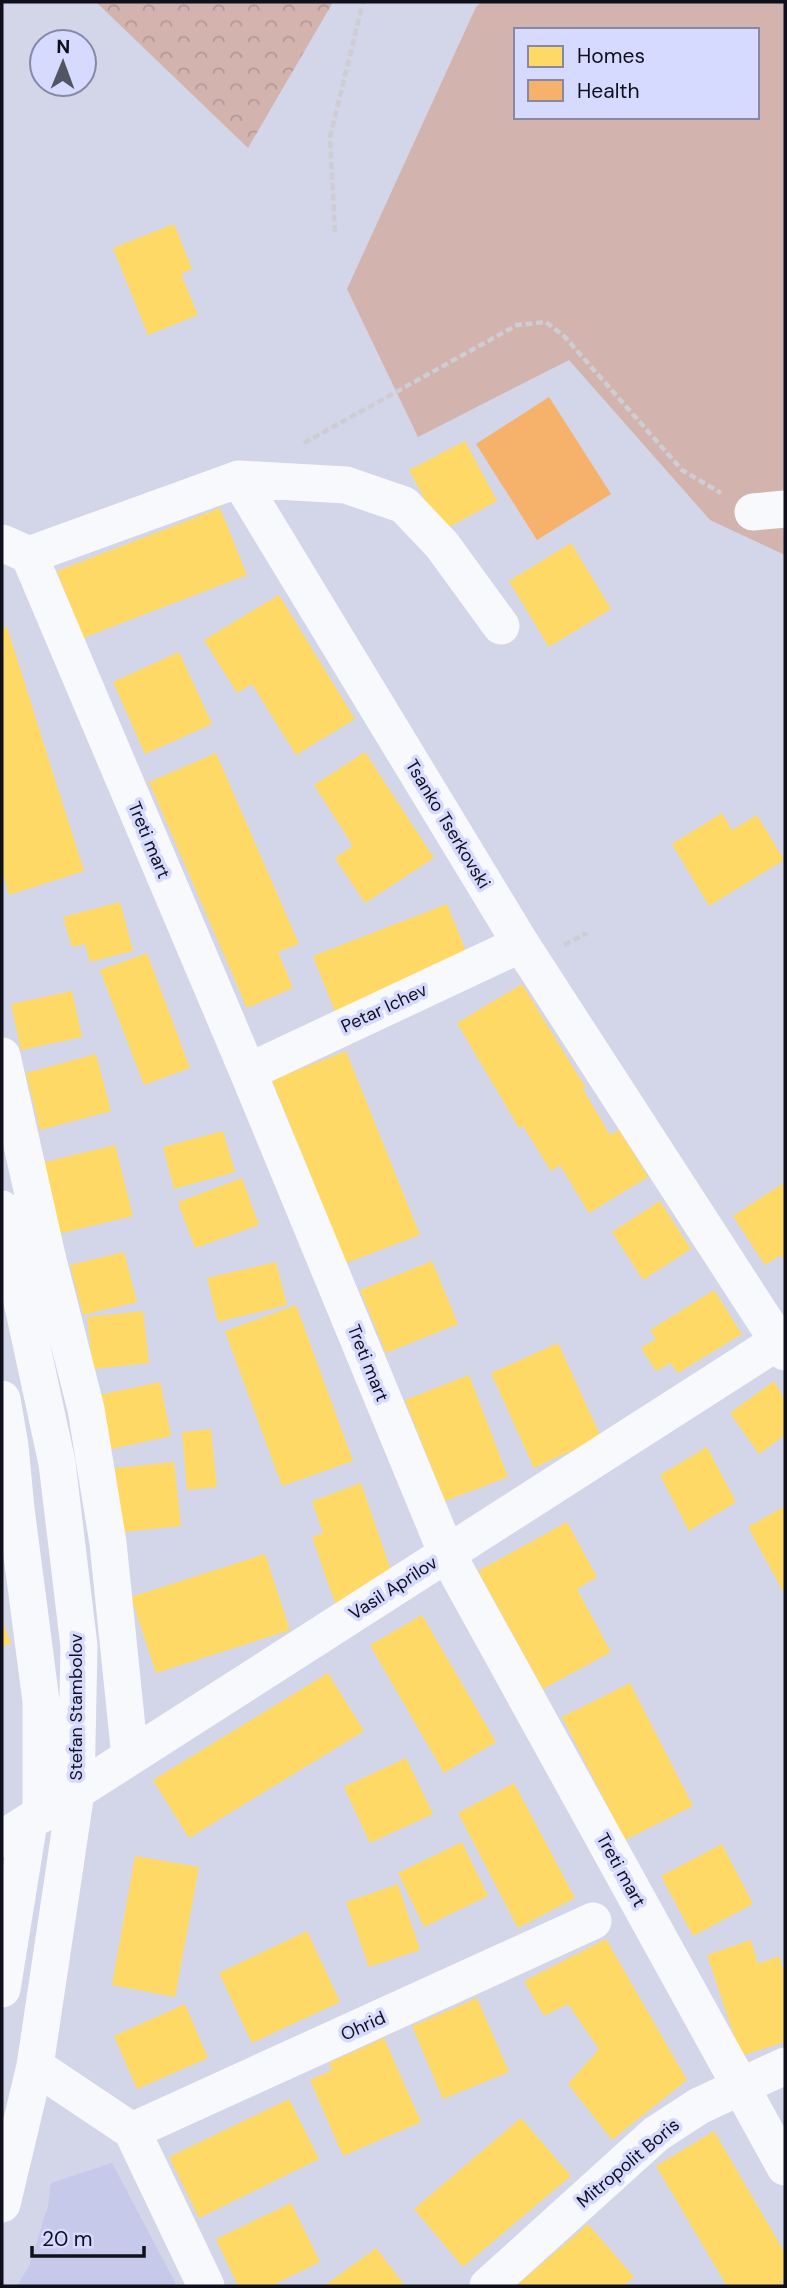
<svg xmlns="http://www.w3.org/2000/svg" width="787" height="2288" font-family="'DM Sans',sans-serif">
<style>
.built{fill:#c7c9ea}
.forest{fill:url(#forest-crowns)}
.pitch{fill:#d2b3ae;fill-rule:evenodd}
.homes{fill:#ffd966}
.health{fill:#f6b26b}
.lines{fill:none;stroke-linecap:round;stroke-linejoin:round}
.path{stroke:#cdcdd3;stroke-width:4.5;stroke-dasharray:7 3.5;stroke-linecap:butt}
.minor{stroke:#f8f9fc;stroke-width:37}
.labels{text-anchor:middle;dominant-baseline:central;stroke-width:7;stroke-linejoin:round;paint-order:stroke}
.street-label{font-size:18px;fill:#0f101c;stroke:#d7daff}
</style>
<defs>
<pattern id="forest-crowns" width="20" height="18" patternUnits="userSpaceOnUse" patternTransform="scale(1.75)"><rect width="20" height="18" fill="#d2b3ae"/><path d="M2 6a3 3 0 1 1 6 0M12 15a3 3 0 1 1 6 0" fill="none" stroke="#b39995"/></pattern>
</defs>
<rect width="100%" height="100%" fill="#d3d5e8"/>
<path class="built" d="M 112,2163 L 177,2286 L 17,2286 L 29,2266 L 48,2206 L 51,2183 Z"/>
<path class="forest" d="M 96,2 L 333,2 L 248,148 Z"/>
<path class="pitch" d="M 482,2 L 785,2 L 785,555 L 710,520 L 569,360 L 418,437 L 347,289 L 476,7 ZM 516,30 L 757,30 L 757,117 L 516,117 Z"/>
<path class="homes" d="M 174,224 L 192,269 L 181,274 L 198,315 L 148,335 L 113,248 Z
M 465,441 L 497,501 L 442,531 L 409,470 Z
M 220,508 L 247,575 L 83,638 L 57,571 Z
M 571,543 L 611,609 L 549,647 L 509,581 Z
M 279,595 L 355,719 L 296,755 L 252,684 L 237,693 L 204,640 Z
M 7,627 L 84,871 L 9,895 L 2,871 L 2,629 Z
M 179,652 L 212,724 L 145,754 L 113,682 Z
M 365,752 L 434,858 L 365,903 L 335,858 L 353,846 L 314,785 Z
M 216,753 L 299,944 L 278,952 L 293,988 L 247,1008 L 149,782 Z
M 722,813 L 732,830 L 757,815 L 784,860 L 709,906 L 672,844 Z
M 120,902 L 133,951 L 90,962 L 85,944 L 72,947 L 63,917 Z
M 447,904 L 470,961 L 336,1014 L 313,956 Z
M 147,953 L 190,1068 L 144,1085 L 100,970 Z
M 522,984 L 586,1088 L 583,1089 L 610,1135 L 619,1130 L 648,1177 L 589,1213 L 560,1165 L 551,1171 L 523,1126 L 519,1128 L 457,1023 Z
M 72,991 L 82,1037 L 21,1050 L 11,1004 Z
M 346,1051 L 420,1235 L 346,1263 L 272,1080 Z
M 96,1054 L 111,1111 L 40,1130 L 26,1073 Z
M 223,1131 L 235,1172 L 174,1189 L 163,1147 Z
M 115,1145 L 133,1216 L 58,1234 L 41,1163 Z
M 242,1178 L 259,1225 L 195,1248 L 178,1202 Z
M 785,1182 L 785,1261 L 781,1255 L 765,1265 L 733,1216 Z
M 660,1201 L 691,1249 L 643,1280 L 612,1232 Z
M 124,1252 L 137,1302 L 83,1315 L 70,1265 Z
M 432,1261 L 458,1324 L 386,1353 L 360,1290 Z
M 276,1262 L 287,1305 L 218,1322 L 207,1278 Z
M 714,1290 L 742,1334 L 678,1373 L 670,1363 L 656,1371 L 641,1348 L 656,1339 L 650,1330 Z
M 296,1305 L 353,1461 L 282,1486 L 225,1331 Z
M 143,1311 L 149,1363 L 93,1369 L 87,1317 Z
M 558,1343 L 601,1437 L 534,1468 L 491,1373 Z
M 469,1375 L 508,1477 L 445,1501 L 405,1400 Z
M 774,1381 L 785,1400 L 785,1435 L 759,1454 L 730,1413 Z
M 160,1382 L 171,1436 L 111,1449 L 99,1395 Z
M 211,1429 L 217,1487 L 187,1490 L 182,1432 Z
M 707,1447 L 736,1502 L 689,1531 L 660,1475 Z
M 174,1462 L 181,1526 L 122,1532 L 115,1468 Z
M 361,1483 L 395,1582 L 335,1603 L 312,1537 L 323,1533 L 312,1501 Z
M 785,1506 L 785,1595 L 748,1527 Z
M 567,1522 L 597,1577 L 577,1589 L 611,1652 L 543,1689 L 478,1571 Z
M 265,1554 L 290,1630 L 156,1673 L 131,1597 Z
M 422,1615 L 496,1742 L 444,1773 L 370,1645 Z
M 2,1620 L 11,1643 L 2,1647 Z
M 328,1673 L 364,1731 L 189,1838 L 153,1780 Z
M 630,1683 L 693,1806 L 625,1840 L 562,1717 Z
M 406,1758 L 433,1814 L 370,1843 L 344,1787 Z
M 514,1783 L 575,1898 L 518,1928 L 458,1813 Z
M 462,1842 L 488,1896 L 424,1927 L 398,1873 Z
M 722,1844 L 753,1904 L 693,1936 L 661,1876 Z
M 135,1856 L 199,1867 L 175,1997 L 112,1985 Z
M 398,1884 L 420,1950 L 369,1967 L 346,1902 Z
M 307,1931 L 340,2002 L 252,2043 L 219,1973 Z
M 606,1939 L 687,2080 L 612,2140 L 568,2084 L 599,2049 L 568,2004 L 544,2016 L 524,1981 Z
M 751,1940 L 758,1964 L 779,1956 L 785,1975 L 785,2042 L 741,2056 L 707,1955 Z
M 477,1998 L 509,2072 L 443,2099 L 412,2026 Z
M 185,2004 L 208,2058 L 137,2089 L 114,2036 Z
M 384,2038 L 421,2122 L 343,2156 L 310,2080 L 332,2070 L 329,2063 Z
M 289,2099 L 319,2159 L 199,2218 L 169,2157 Z
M 521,2118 L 571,2176 L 463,2267 L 414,2209 Z
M 714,2131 L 785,2253 L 785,2280 L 781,2282 L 784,2286 L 727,2286 L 656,2166 Z
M 291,2203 L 320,2262 L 271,2286 L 238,2286 L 216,2239 Z
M 588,2224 L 634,2277 L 623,2286 L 516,2286 Z
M 376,2248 L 405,2286 L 324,2286 Z"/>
<path class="health" d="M 549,397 L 611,494 L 537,540 L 476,444 Z"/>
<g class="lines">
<path class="path" d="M 335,232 L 330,137 L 363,2
M 304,443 L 517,325 L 546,322 L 564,336 L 682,470 L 721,493
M 564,945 L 587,933"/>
<path class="minor" d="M 239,479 L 346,485 L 404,505 L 442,545 L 501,626
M 753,512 L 785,509
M 2,543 L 29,555 L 248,1072 L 447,1554 L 785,2167
M 29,555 L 239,479 L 521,944 L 785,1352
M 2,1056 L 47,1256 L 86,1409 L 108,1543 L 130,1757
M 248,1072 L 521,944
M 2,1209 L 57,1463 L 79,1646 L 76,1792 L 35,2066 L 2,2204
M 2,1399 L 10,1446 L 16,1509 L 41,1701 L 41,1815
M 2,1839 L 785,1337
M 2,1989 L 29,1822
M 35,2066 L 132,2131 L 206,2286
M 132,2131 L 593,1921
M 488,2286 L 656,2134 L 699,2106 L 785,2066"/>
</g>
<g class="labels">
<g class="street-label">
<text transform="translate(448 824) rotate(59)">Tsanko Tserkovski</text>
<text transform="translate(149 840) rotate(67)">Treti mart</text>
<text transform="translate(384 1008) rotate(-25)">Petar Ichev</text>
<text transform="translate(368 1363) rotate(68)">Treti mart</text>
<text transform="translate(393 1588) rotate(-33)">Vasil Aprilov</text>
<text transform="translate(76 1707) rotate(-90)">Stefan Stambolov</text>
<text transform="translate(621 1870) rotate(61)">Treti mart</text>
<text transform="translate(363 2026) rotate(-24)">Ohrid</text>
<text transform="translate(628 2163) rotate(-40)">Mitropolit Boris</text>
</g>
</g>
<rect width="787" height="2288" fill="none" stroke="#0f101c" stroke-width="7"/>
<rect x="514" y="28" width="245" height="91" fill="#d7daff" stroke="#8789a4" stroke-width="2"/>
<rect x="528" y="46" width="35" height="21" fill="#ffd966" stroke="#8789a4" stroke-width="2"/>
<text x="577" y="63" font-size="21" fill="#0f101c">Homes</text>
<rect x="528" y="80" width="35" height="21" fill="#f6b26b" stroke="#8789a4" stroke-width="2"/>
<text x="577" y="98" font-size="21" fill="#0f101c">Health</text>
<g transform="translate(63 63) rotate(1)"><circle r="33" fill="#d7daff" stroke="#8789a4" stroke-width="2"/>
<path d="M0-5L12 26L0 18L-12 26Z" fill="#545563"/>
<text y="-10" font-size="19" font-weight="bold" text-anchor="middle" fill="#0f101c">N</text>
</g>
<path d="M32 2246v10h112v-10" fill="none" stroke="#0f101c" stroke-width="3.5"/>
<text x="42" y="2246" font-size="21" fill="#0f101c" stroke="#d7daff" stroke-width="5" paint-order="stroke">20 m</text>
</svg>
